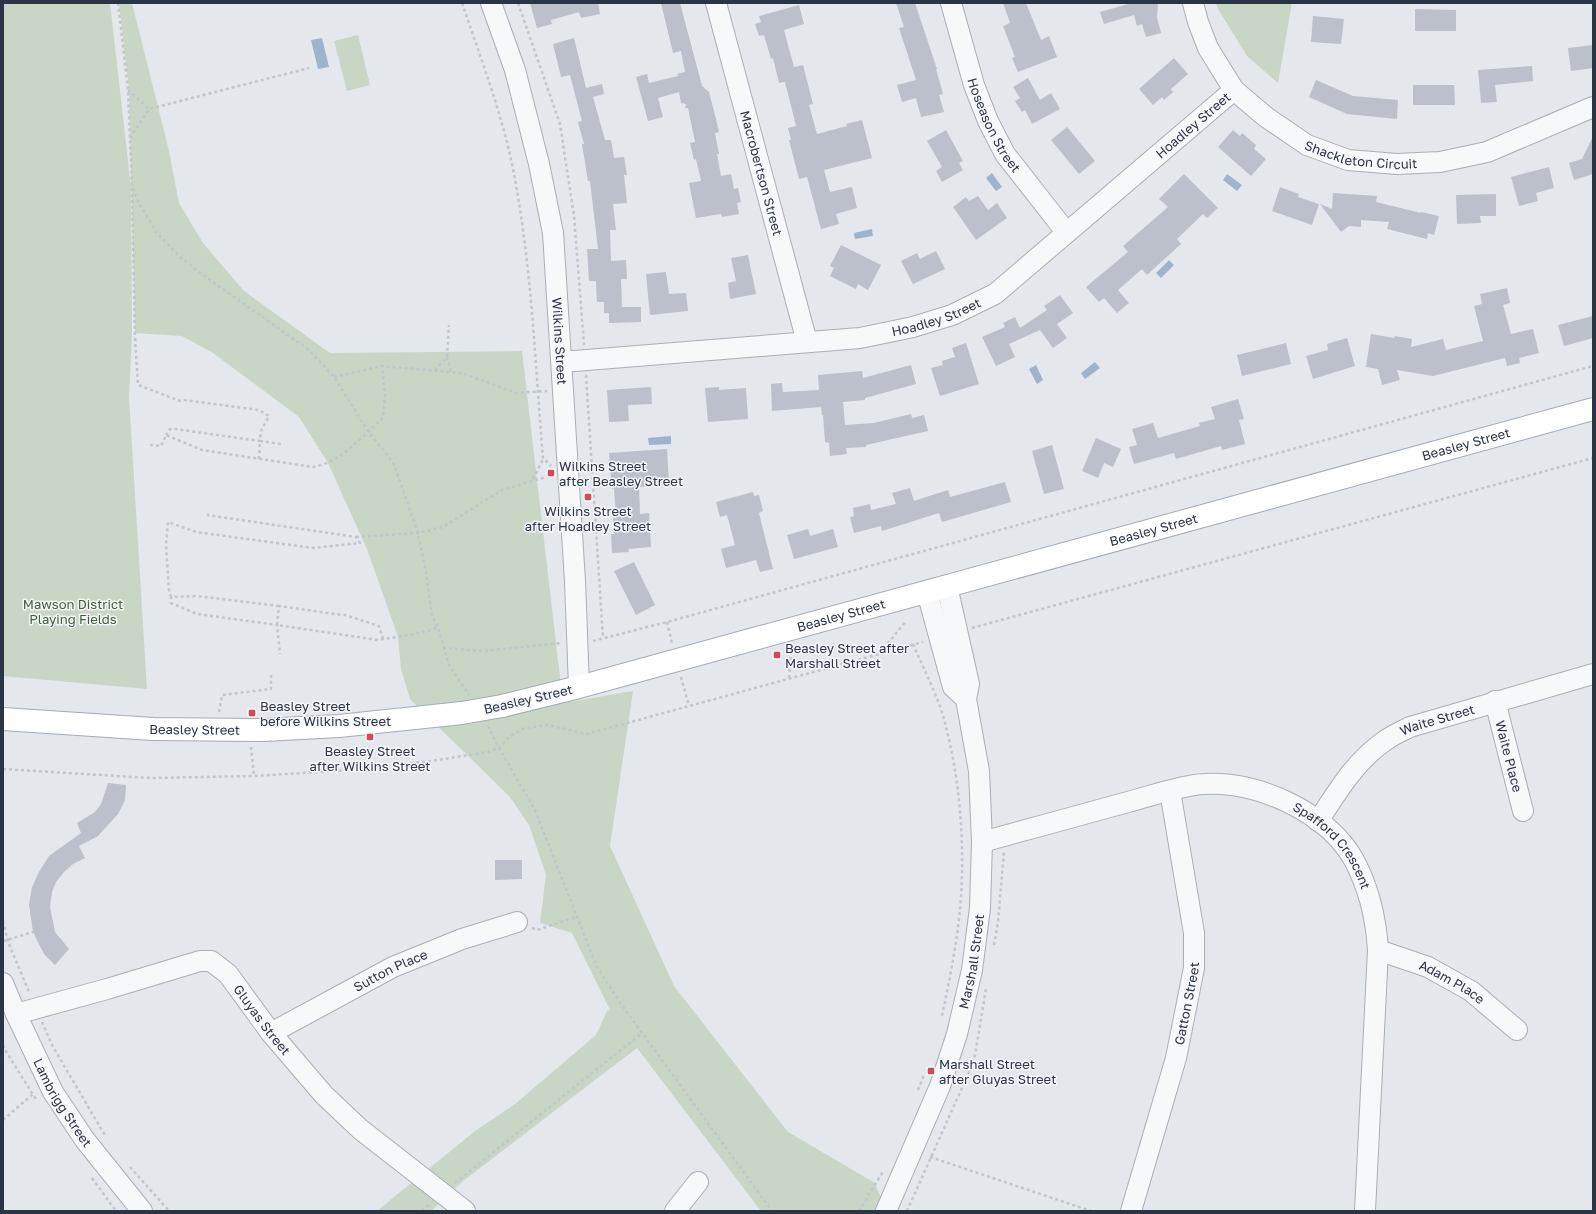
<svg xmlns="http://www.w3.org/2000/svg" width="1596" height="1214" font-family="'Golos Text',sans-serif">
<style>
.green{fill:#c9d6c5}
.water{fill:#9fb4cc}
.building{fill:#bbc0ca}
.lines{fill:none;stroke-linecap:round;stroke-linejoin:round}
.minor-casing{stroke:#a9aeb7;stroke-width:22}
.major-casing{stroke:#a3abb8;stroke-width:24}
.path{stroke:#c2c5cb;stroke-width:2.5;stroke-dasharray:3 3;stroke-linecap:butt}
.minor{stroke:#f7f8fa;stroke-width:20}
.major{stroke:#fff;stroke-width:22}
.major-bridge-casing{stroke:#a3abb8;stroke-width:24;stroke-linecap:butt}
.major-bridge{stroke:#fff;stroke-width:22}
.poi-dot{fill:#d1495b;stroke:#f4f6f9;stroke-width:1.5}
.labels{text-anchor:middle;dominant-baseline:central;stroke-width:3;stroke-linejoin:round;paint-order:stroke}
.street-label{font-size:13px;fill:#2b3445;stroke:#f4f6f9}
.poi-label{font-size:13px;fill:#2b3445;stroke:#f4f6f9;text-anchor:start}
.park-label{font-size:13px;fill:#3f6138;stroke:#f4f6f9}
</style>
<rect width="100%" height="100%" fill="#e4e7ec"/>
<path class="green" d="M 3,3 L 110,3 L 131,187 L 132,332 L 129,398 L 147,689 L 3,676 Z
M 119,3 L 132,3 L 169,151 L 179,203 L 203,243 L 244,291 L 330,353 L 522,351 L 563,703 L 633,691 L 610,846 L 674,986 L 788,1132 L 875,1183 L 886,1211 L 761,1211 L 637,1048 L 463,1181 L 431,1211 L 377,1211 L 475,1131 L 515,1104 L 596,1035 L 607,1011 L 610,1010 L 572,933 L 540,923 L 546,875 L 529,825 L 510,797 L 410,699 L 401,669 L 398,637 L 367,549 L 328,463 L 299,417 L 213,353 L 182,336 L 135,333 L 129,90 Z
M 1216,3 L 1292,3 L 1278,83 L 1247,56 L 1218,9 Z
M 358,35 L 370,85 L 347,91 L 334,41 Z"/>
<path class="water" d="M 322,38 L 329,67 L 318,69 L 311,40 Z
M 992,173 L 1002,187 L 996,191 L 986,178 Z
M 1227,174 L 1242,185 L 1237,191 L 1223,180 Z
M 872,229 L 873,236 L 855,239 L 854,233 Z
M 1169,260 L 1174,265 L 1161,278 L 1156,273 Z
M 1095,362 L 1100,368 L 1085,379 L 1081,373 Z
M 1036,365 L 1043,380 L 1037,384 L 1029,369 Z
M 671,436 L 671,444 L 649,445 L 648,438 Z"/>
<path class="building" d="M 530,3 L 598,3 L 600,14 L 581,18 L 579,12 L 551,20 L 552,24 L 537,28 Z
M 661,3 L 680,3 L 702,86 L 709,92 L 716,119 L 719,132 L 715,133 L 719,154 L 717,154 L 721,176 L 731,174 L 734,189 L 738,188 L 741,202 L 737,203 L 739,214 L 722,217 L 721,214 L 696,218 L 689,183 L 701,181 L 696,159 L 694,160 L 690,143 L 695,142 L 688,108 L 685,108 L 686,104 L 681,103 L 679,92 L 658,98 L 663,117 L 648,121 L 636,77 L 647,74 L 649,83 L 678,76 L 677,74 L 685,72 L 681,51 L 673,53 Z
M 896,3 L 915,3 L 937,69 L 936,69 L 943,94 L 939,95 L 944,112 L 921,117 L 916,98 L 902,102 L 897,85 L 916,80 L 899,28 L 904,27 Z
M 1003,3 L 1026,3 L 1041,40 L 1049,36 L 1057,57 L 1018,72 L 1012,58 L 1015,57 L 1003,26 L 1010,23 Z
M 1132,3 L 1158,3 L 1157,17 L 1161,33 L 1146,37 L 1142,24 L 1137,26 L 1134,15 L 1104,24 L 1100,12 Z
M 799,5 L 804,24 L 784,30 L 794,67 L 803,65 L 813,104 L 809,105 L 817,134 L 847,126 L 846,124 L 862,120 L 872,158 L 824,170 L 830,192 L 852,187 L 857,208 L 836,214 L 839,224 L 821,229 L 807,177 L 799,179 L 789,140 L 791,140 L 788,128 L 796,126 L 785,82 L 779,83 L 773,58 L 771,59 L 764,35 L 759,36 L 755,24 L 761,22 L 759,16 Z
M 1415,9 L 1456,10 L 1456,31 L 1415,31 Z
M 1313,16 L 1344,19 L 1341,44 L 1311,42 Z
M 574,38 L 586,88 L 602,84 L 604,94 L 593,97 L 605,140 L 611,140 L 614,158 L 624,157 L 627,175 L 624,175 L 627,203 L 613,204 L 616,230 L 610,230 L 611,261 L 626,260 L 627,279 L 621,279 L 622,307 L 641,307 L 641,322 L 609,323 L 609,313 L 604,313 L 604,302 L 597,302 L 596,281 L 589,281 L 587,249 L 598,249 L 590,181 L 588,181 L 582,144 L 584,144 L 578,122 L 582,121 L 570,75 L 561,77 L 553,44 Z
M 1593,45 L 1593,68 L 1571,71 L 1568,48 Z
M 1174,58 L 1188,74 L 1171,89 L 1173,92 L 1164,100 L 1162,97 L 1153,105 L 1139,89 Z
M 1532,66 L 1533,81 L 1495,85 L 1497,102 L 1481,103 L 1478,70 Z
M 1028,78 L 1040,100 L 1051,93 L 1060,109 L 1032,124 L 1025,110 L 1022,112 L 1015,101 L 1020,98 L 1013,87 Z
M 1316,80 L 1353,96 L 1398,100 L 1397,119 L 1347,114 L 1309,97 Z
M 1413,85 L 1454,85 L 1455,105 L 1413,105 Z
M 1067,127 L 1095,161 L 1079,174 L 1051,140 Z
M 946,130 L 963,161 L 959,163 L 963,170 L 942,182 L 936,171 L 942,167 L 927,141 Z
M 1233,130 L 1240,136 L 1242,133 L 1256,145 L 1254,149 L 1266,159 L 1251,176 L 1218,147 Z
M 1593,136 L 1593,174 L 1574,180 L 1569,163 L 1582,159 Z
M 1549,167 L 1554,188 L 1536,193 L 1538,201 L 1519,206 L 1511,177 Z
M 1184,174 L 1218,208 L 1207,218 L 1203,214 L 1177,239 L 1181,244 L 1147,275 L 1142,269 L 1118,290 L 1129,303 L 1117,313 L 1104,298 L 1099,302 L 1086,287 L 1128,252 L 1123,246 L 1168,207 L 1159,199 Z
M 1280,187 L 1299,194 L 1298,197 L 1319,204 L 1312,225 L 1272,211 Z
M 1333,193 L 1377,196 L 1376,202 L 1421,213 L 1421,212 L 1439,216 L 1434,235 L 1428,233 L 1427,239 L 1387,229 L 1389,222 L 1361,220 L 1361,227 L 1349,226 L 1341,232 L 1320,204 L 1332,209 Z
M 1496,194 L 1496,216 L 1480,216 L 1481,223 L 1457,224 L 1456,195 Z
M 978,196 L 988,210 L 997,203 L 1007,218 L 976,240 L 953,207 L 966,197 L 969,201 Z
M 841,245 L 881,265 L 868,290 L 858,284 L 856,289 L 830,276 L 834,268 L 830,266 Z
M 936,251 L 945,269 L 913,284 L 901,261 L 917,253 L 920,259 Z
M 748,255 L 756,294 L 730,299 L 728,283 L 736,281 L 731,258 Z
M 666,272 L 669,294 L 686,293 L 688,311 L 650,315 L 646,274 Z
M 1507,288 L 1510,303 L 1503,305 L 1511,334 L 1533,329 L 1539,353 L 1519,358 L 1520,363 L 1507,366 L 1505,358 L 1433,376 L 1397,370 L 1400,380 L 1382,385 L 1378,369 L 1366,367 L 1371,334 L 1394,338 L 1395,336 L 1412,339 L 1411,347 L 1443,339 L 1446,350 L 1483,341 L 1474,306 L 1482,304 L 1480,294 Z
M 1060,295 L 1073,313 L 1057,324 L 1067,338 L 1053,348 L 1040,330 L 1009,344 L 1015,357 L 996,366 L 982,337 L 1005,327 L 1003,323 L 1015,317 L 1020,328 L 1047,310 L 1044,306 Z
M 1593,316 L 1593,338 L 1564,346 L 1558,325 Z
M 1347,338 L 1355,366 L 1313,379 L 1306,356 L 1328,350 L 1327,344 Z
M 966,343 L 979,384 L 940,396 L 931,368 L 943,365 L 942,361 L 955,357 L 952,348 Z
M 1286,343 L 1291,364 L 1242,376 L 1237,355 Z
M 911,365 L 916,384 L 865,398 L 865,400 L 843,402 L 845,425 L 874,423 L 911,414 L 912,418 L 924,415 L 928,431 L 866,445 L 866,447 L 846,448 L 847,454 L 830,456 L 829,443 L 825,442 L 823,415 L 822,415 L 821,407 L 772,411 L 771,384 L 782,383 L 783,392 L 819,390 L 818,375 L 862,371 L 863,378 Z
M 651,387 L 652,404 L 628,405 L 629,421 L 609,422 L 607,390 Z
M 719,387 L 719,390 L 746,388 L 748,419 L 708,422 L 705,388 Z
M 1238,399 L 1244,419 L 1239,420 L 1245,444 L 1222,450 L 1221,446 L 1176,459 L 1174,453 L 1134,464 L 1129,447 L 1137,445 L 1132,429 L 1153,423 L 1158,438 L 1200,426 L 1199,423 L 1215,419 L 1211,407 Z
M 1096,438 L 1121,449 L 1113,467 L 1104,463 L 1098,478 L 1082,471 Z
M 1052,445 L 1064,489 L 1044,494 L 1032,451 Z
M 667,449 L 669,485 L 639,487 L 640,514 L 649,513 L 651,547 L 628,549 L 629,552 L 612,553 L 611,534 L 614,534 L 613,518 L 616,518 L 614,488 L 612,489 L 609,453 Z
M 1005,482 L 1011,502 L 942,522 L 939,513 L 882,531 L 881,526 L 854,533 L 850,517 L 854,516 L 853,508 L 870,504 L 871,510 L 896,504 L 892,493 L 910,488 L 914,501 L 948,490 L 950,497 Z
M 753,492 L 754,496 L 759,495 L 763,511 L 759,513 L 773,569 L 760,572 L 756,560 L 726,568 L 721,549 L 735,545 L 727,515 L 720,517 L 716,502 Z
M 808,529 L 810,536 L 833,529 L 838,547 L 794,559 L 787,535 Z
M 634,562 L 655,605 L 636,615 L 614,571 Z
M 108,783 L 126,785 L 125,800 L 118,814 L 98,836 L 79,846 L 85,858 L 73,864 L 64,872 L 56,882 L 52,892 L 50,907 L 55,932 L 69,949 L 55,965 L 44,954 L 33,932 L 29,905 L 32,887 L 39,872 L 49,856 L 81,833 L 77,823 L 95,812 L 101,804 Z
M 495,860 L 522,860 L 522,879 L 495,880 Z"/>
<g class="lines">
<g class="minor-casing">
<g id="minor">
<path id="s1" d="M 491,3 L 515,70 L 539,164 L 553,233 L 575,581 L 579,687"/>
<path id="s2" d="M 716,3 L 807,342"/>
<path id="s3" d="M 951,3 L 974,85 L 988,121 L 1005,154 L 1066,232"/>
<path id="s4" d="M 1193,3 L 1198,22 L 1208,48 L 1234,90 L 1266,117 L 1307,145 L 1348,160 L 1397,164 L 1440,162 L 1487,152 L 1593,107"/>
<path id="s5" d="M 562,362 L 860,338 L 913,327 L 952,315 L 995,294 L 1234,90"/>
<path d="M 927,592 L 953,687 L 966,699"/>
<path id="s6" d="M 1495,701 L 1523,811"/>
<path id="s7" d="M 1318,821 C 1338,791 1355,761 1386,740 C 1393,735 1402,731 1410,727 L 1593,674"/>
<path id="s8" d="M 982,842 C 1031,829 1079,815 1128,802 C 1151,796 1182,785 1204,784 C 1257,780 1328,813 1354,860 C 1369,888 1376,918 1378,950 L 1365,1211"/>
<path id="s9" d="M 1378,950 L 1428,967 L 1471,991 L 1517,1030"/>
<path id="s10" d="M 3,983 L 16,1014 L 53,1092 L 85,1140 L 142,1211"/>
<path id="s11" d="M 16,1014 L 107,989 L 200,961 L 211,961 L 228,974 L 271,1033 L 324,1095 L 360,1129 L 465,1211"/>
<path id="s12" d="M 271,1033 L 393,967 L 462,939 L 517,922"/>
<path d="M 675,1211 L 698,1182"/>
<path id="s13" d="M 886,1211 L 940,1086 L 957,1034 L 972,970 L 980,908 L 982,842 L 979,771 L 966,699 L 969,684 L 947,586"/>
<path id="s14" d="M 1131,1211 L 1176,1058 L 1194,968 L 1194,933 L 1170,791"/>
</g>
</g>
<g class="major-casing">
<g id="major">
<path id="s15" d="M 502,706 L 579,687 L 1593,409"/>
<path id="s16" d="M 3,719 L 153,729 L 264,730 L 339,726 L 462,713"/>
</g>
</g>
<path class="path" d="M 118,3 L 128,90 L 132,186 L 138,201 L 156,232 L 180,257 L 199,272 L 309,350 L 334,377 L 368,431 L 394,464 L 418,533 L 426,572 L 432,616 L 438,627 L 449,665 L 469,695
M 462,3 C 481,59 503,116 514,174 C 532,268 535,364 543,458 L 551,466
M 518,3 L 560,124 L 574,216 L 584,345
M 128,90 L 149,109
M 130,138 L 149,109 L 309,68
M 132,188 L 135,336 L 138,385 L 180,401 L 184,400 L 259,410 L 269,416 L 261,431 L 260,441 L 175,429 L 170,429 L 166,435
M 447,357 L 451,372
M 435,370 L 447,357 L 449,325
M 586,375 L 603,638
M 334,377 L 382,366
M 150,445 L 161,446 L 166,435 L 202,450 L 313,467 C 342,462 362,436 383,418 L 385,394 L 382,366 L 462,373 L 516,393 L 547,391
M 259,459 L 260,441 L 281,444
M 533,479 L 543,459
M 356,537 L 418,533 L 443,527 L 502,490 L 553,475
M 171,597 L 169,590 L 166,545 L 168,522 L 196,532 L 313,548 L 360,543 L 356,537 L 207,515
M 279,606 L 197,596 L 171,597 L 171,603 L 197,614 L 277,625 L 280,654
M 667,622 L 672,643
M 972,628 L 1593,458
M 383,639 L 379,626 L 345,615 L 342,615 L 279,606 L 277,625 L 378,640 L 409,635 L 428,631 L 438,627
M 593,641 L 667,622 L 1593,366
M 913,644 C 924,670 938,696 945,723 C 963,791 967,872 956,942 C 952,967 947,992 942,1016
M 443,648 L 483,651 L 562,643
M 880,653 L 906,621
M 681,677 L 689,706
M 789,678 L 791,655
M 219,712 L 222,695 L 271,689 L 271,674
M 488,726 L 499,748 L 535,810 L 596,965 L 621,1004 L 772,1211
M 251,747 L 254,776
M 3,769 L 150,778 L 254,776 L 367,769 L 431,761 L 488,752 L 499,748 L 510,736 L 525,728 L 548,725 L 587,734 L 923,642
M 3,921 L 8,942 L 30,994
M 532,928 L 537,930 L 576,917
M 3,941 L 33,932
M 994,945 L 998,922 L 1004,852
M 42,1022 L 52,1045 L 106,1137
M 3,1045 L 5,1050 L 37,1101
M 918,1090 L 924,1075
M 3,1120 L 33,1094
M 930,1157 L 1091,1211
M 130,1167 L 169,1211
M 92,1178 L 116,1211
M 455,1183 L 642,1033
M 422,1211 L 430,1204
M 859,1211 L 884,1170
M 907,1211 L 974,1061 L 986,989"/>
<use href="#minor" class="minor"/>
<use href="#major" class="major"/>
<g class="major-bridge-casing">
<path id="major-bridge" d="M 462,713 L 502,706"/>
</g>
<use href="#major-bridge" class="major-bridge"/>
</g>
<g class="poi-dot">
<rect x="547" y="469" width="8" height="8" rx="2"/>
<rect x="584" y="493" width="8" height="8" rx="2"/>
<rect x="773" y="651" width="8" height="8" rx="2"/>
<rect x="248" y="709" width="8" height="8" rx="2"/>
<rect x="366" y="733" width="8" height="8" rx="2"/>
<rect x="927" y="1067" width="8" height="8" rx="2"/>
</g>
<g class="labels">
<g class="street-label">
<text stroke="none"><textPath href="#s3" startOffset="130">Hoseason Street</textPath></text>
<text stroke="none"><textPath href="#s5" startOffset="702">Hoadley Street</textPath></text>
<text stroke="none"><textPath href="#s4" startOffset="244">Shackleton Circuit</textPath></text>
<text stroke="none"><textPath href="#s2" startOffset="176">Macrobertson Street</textPath></text>
<text stroke="none"><textPath href="#s5" startOffset="378">Hoadley Street</textPath></text>
<text stroke="none"><textPath href="#s1" startOffset="347">Wilkins Street</textPath></text>
<text stroke="none"><textPath href="#s15" startOffset="999">Beasley Street</textPath></text>
<text stroke="none"><textPath href="#s15" startOffset="675">Beasley Street</textPath></text>
<text stroke="none"><textPath href="#s15" startOffset="351">Beasley Street</textPath></text>
<text transform="translate(528 699) rotate(-13)">Beasley Street</text>
<text stroke="none"><textPath href="#s7" startOffset="162">Waite Street</textPath></text>
<text stroke="none"><textPath href="#s16" startOffset="192">Beasley Street</textPath></text>
<text stroke="none"><textPath href="#s6" startOffset="57">Waite Place</textPath></text>
<text stroke="none"><textPath href="#s8" startOffset="380">Spafford Crescent</textPath></text>
<text stroke="none"><textPath href="#s13" startOffset="265">Marshall Street</textPath></text>
<text stroke="none"><textPath href="#s12" startOffset="135">Sutton Place</textPath></text>
<text stroke="none"><textPath href="#s9" startOffset="81">Adam Place</textPath></text>
<text stroke="none"><textPath href="#s14" startOffset="215">Gatton Street</textPath></text>
<text stroke="none"><textPath href="#s11" startOffset="281">Gluyas Street</textPath></text>
<text stroke="none"><textPath href="#s10" startOffset="134">Lambrigg Street</textPath></text>
</g>
<g class="poi-label">
<text x="559" y="466">Wilkins Street<tspan x="559" dy="15">after Beasley Street</tspan></text>
<text x="588" y="511" text-anchor="middle">Wilkins Street<tspan x="588" dy="15">after Hoadley Street</tspan></text>
<text x="785" y="648">Beasley Street after<tspan x="785" dy="15">Marshall Street</tspan></text>
<text x="260" y="706">Beasley Street<tspan x="260" dy="15">before Wilkins Street</tspan></text>
<text x="370" y="751" text-anchor="middle">Beasley Street<tspan x="370" dy="15">after Wilkins Street</tspan></text>
<text x="939" y="1064">Marshall Street<tspan x="939" dy="15">after Gluyas Street</tspan></text>
</g>
<g class="park-label">
<text x="73" y="604">Mawson District<tspan x="73" dy="15">Playing Fields</tspan></text>
</g>
</g>
<rect width="1596" height="1214" fill="none" stroke="#2b3445" stroke-width="8"/>
</svg>
